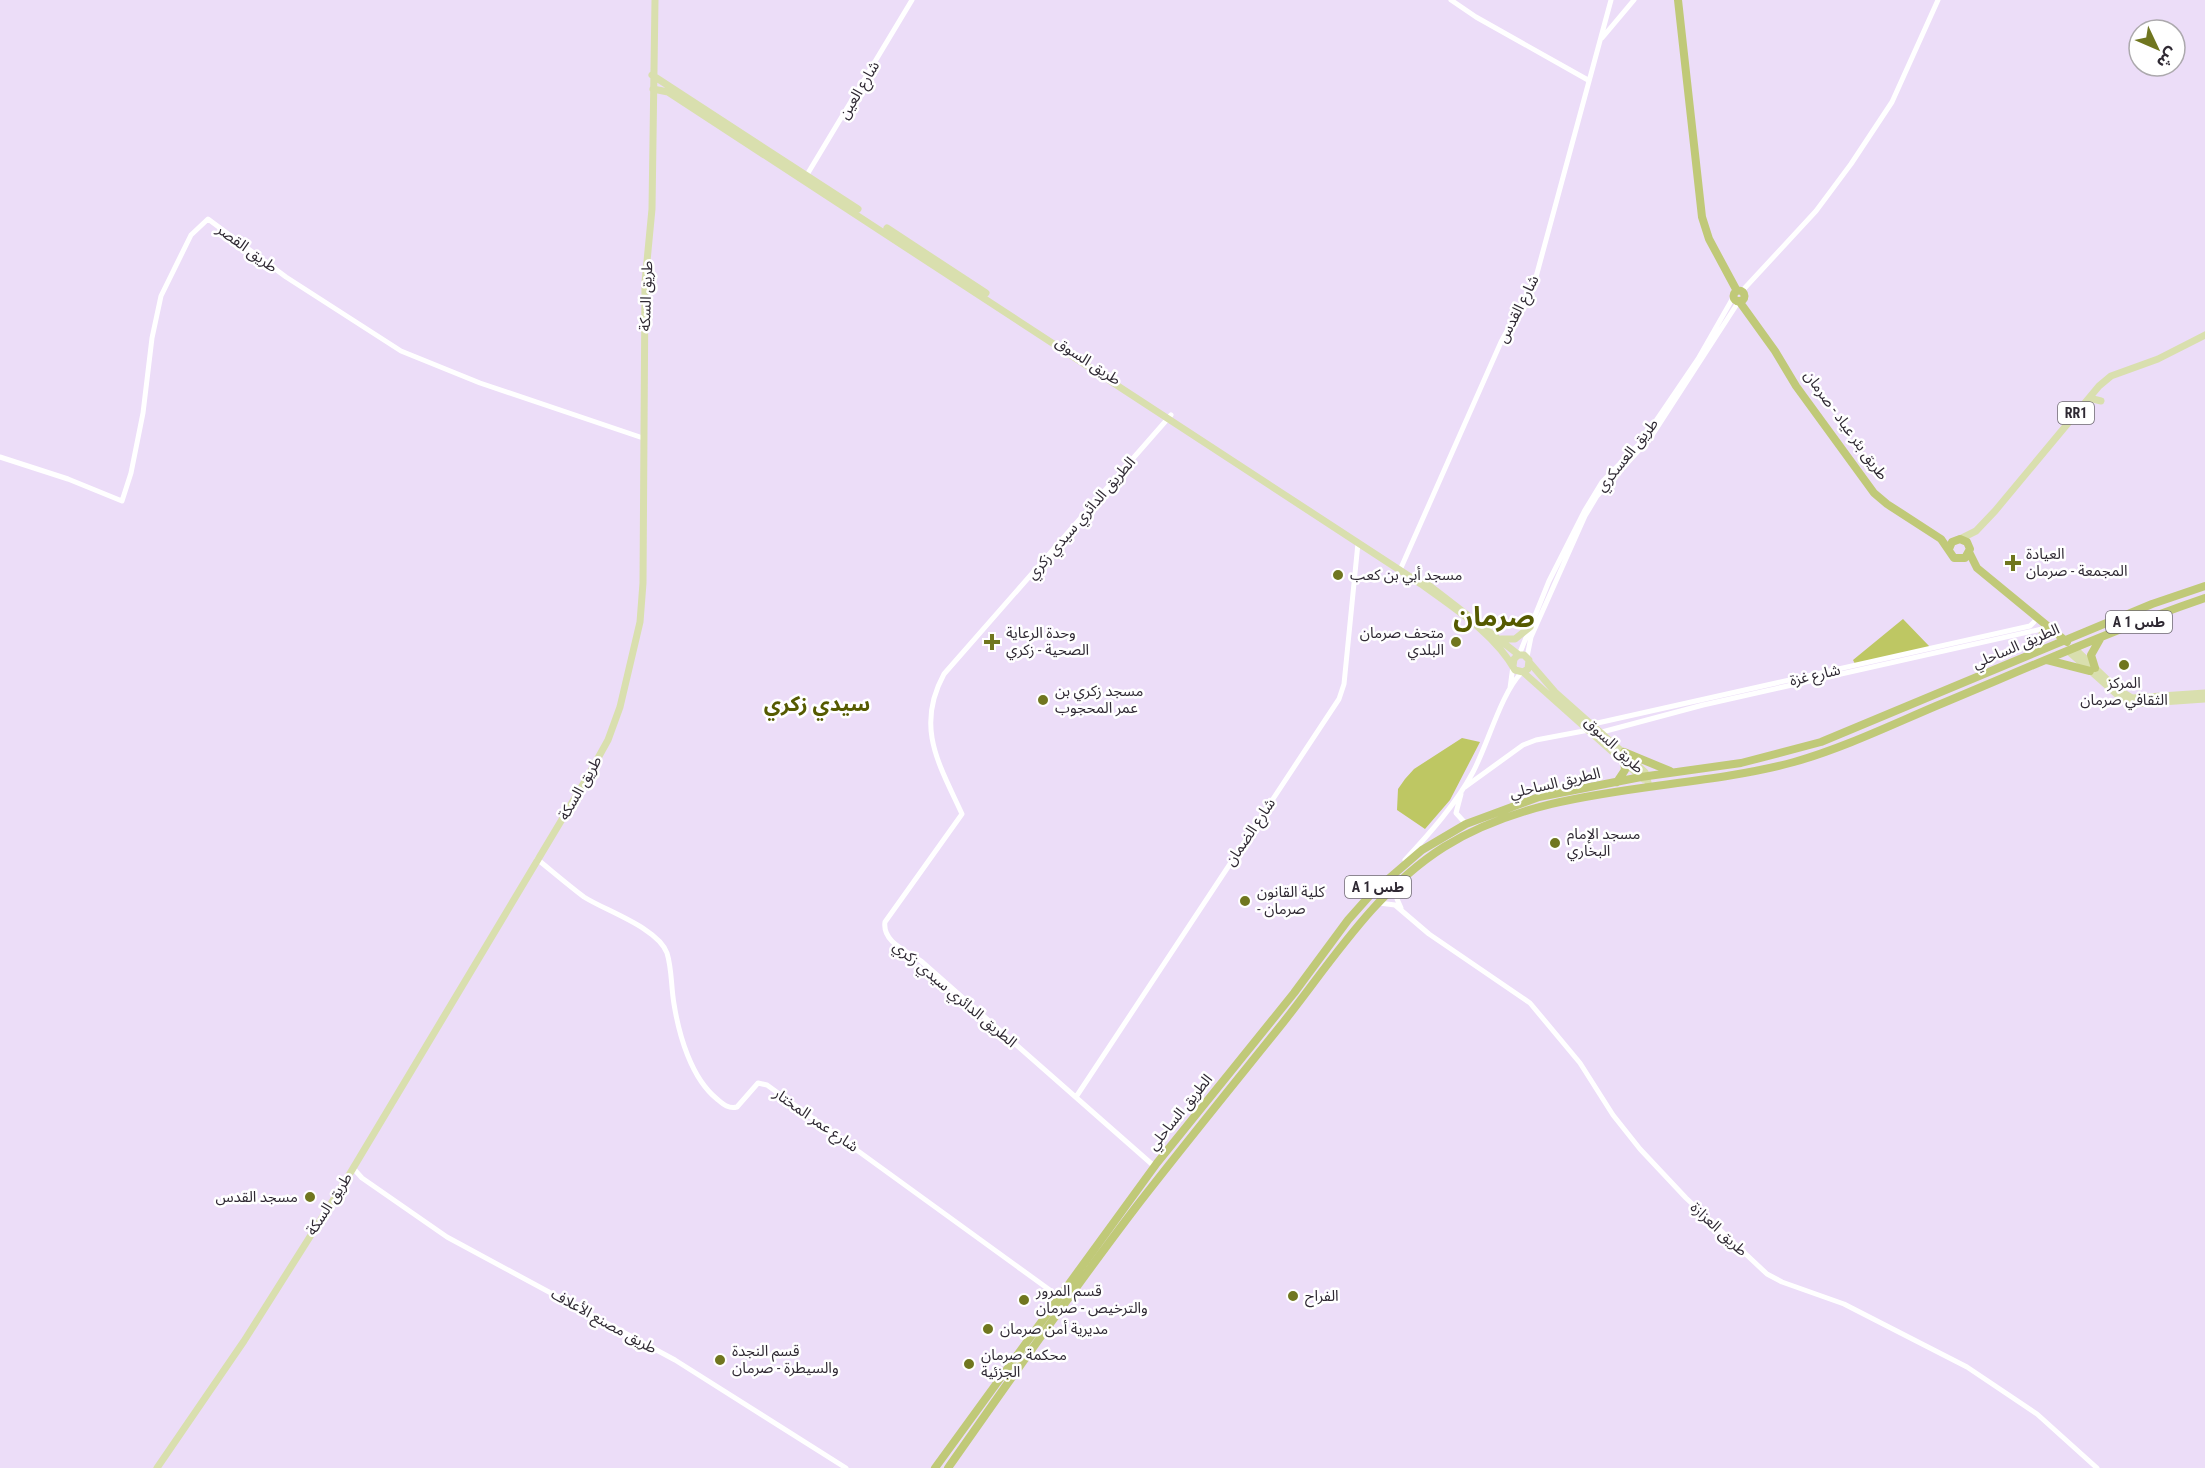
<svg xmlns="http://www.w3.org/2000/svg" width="2205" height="1468" font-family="'Roboto Condensed','Noto Sans Arabic',sans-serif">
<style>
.green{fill:#bec763}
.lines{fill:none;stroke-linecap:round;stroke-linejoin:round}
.minor{stroke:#fff;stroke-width:5}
.major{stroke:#d9dfae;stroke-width:7}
.highway{stroke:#c0c978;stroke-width:8}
.poi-dot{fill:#70761f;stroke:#fff;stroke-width:2}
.labels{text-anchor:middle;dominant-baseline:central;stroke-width:5;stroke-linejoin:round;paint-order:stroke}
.shield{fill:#fff;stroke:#6d6970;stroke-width:1.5}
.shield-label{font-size:14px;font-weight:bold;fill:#2f2933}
.street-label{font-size:15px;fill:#2f2933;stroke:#fff}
.poi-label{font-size:15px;fill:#2f2933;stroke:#fff;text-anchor:start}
.district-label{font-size:21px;font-weight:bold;fill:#555a00;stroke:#fff}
.town-label{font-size:27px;font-weight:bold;fill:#555a00;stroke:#fff}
</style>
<rect width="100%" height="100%" fill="#ecddf8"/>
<path class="green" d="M 1903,619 L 1930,647 L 1855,664 L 1853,660 Z
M 1462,738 L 1480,742 L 1450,800 L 1425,829 L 1397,810 L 1398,789 L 1405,779 L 1414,769 Z"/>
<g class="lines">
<path class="minor" d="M 1451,0 L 1476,17 L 1588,80
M 1602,38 L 1634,0
M 805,178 L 912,0
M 1742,291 L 1816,211 L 1851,164 L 1892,102 L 1938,0
M 0,457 L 68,479 L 122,501 L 131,473 L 143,413 L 152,338 L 161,296 L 191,235 L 208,219 L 286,277 L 401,351 L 480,383 L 643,438
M 1400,570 L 1501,342 L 1536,277 L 1611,0
M 1519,655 L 1549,581 L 1585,510 L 1602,482 L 1643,440 L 1698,359 L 1734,296
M 1527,657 L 1531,637 L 1585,516 L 1597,496 L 1651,437 L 1739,301
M 1510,688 L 1513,666
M 1593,724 L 2030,626 L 2034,622
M 1602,732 L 1703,705 L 2042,629
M 1465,787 L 1523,745 L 1536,740 L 1589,730
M 1461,794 L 1456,813 L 1466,824
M 537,859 C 553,872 568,885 584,897 C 606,911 658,928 667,953 C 672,969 671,987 674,1004 C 679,1035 691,1078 717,1099 C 723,1104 728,1109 737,1107 L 758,1083 L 767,1085 L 1058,1296
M 1405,860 C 1430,833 1456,804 1473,772 C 1488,744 1501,693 1522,672
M 1379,903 L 1395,905 L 1429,934 L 1530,1003 L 1580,1063 L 1613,1115 L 1640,1149 L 1686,1198 L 1767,1274 L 1782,1282 L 1844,1304 L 1967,1367 L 2037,1414 L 2097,1468
M 1401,908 L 1397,899 L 1402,881
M 1076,1097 L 1339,699 L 1344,684 L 1358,543
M 1154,1166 L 921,961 C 907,951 882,942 885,922 L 962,814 C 939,764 915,727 944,674 L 1171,415
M 353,1168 L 362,1178 L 447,1237 L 675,1360 L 846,1468"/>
<path class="major" d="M 652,75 L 858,209
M 653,89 L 668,92 L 1421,584 C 1455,609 1494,633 1515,670 L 1523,672 L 1528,669 L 1529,660 L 1524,655 L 1518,655 L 1514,659 L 1513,666
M 887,228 L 986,293
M 2089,398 L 2101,401
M 1960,539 L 1976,531 L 1995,511 L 2099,386 L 2111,376 L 2158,359 L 2205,335
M 1426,583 L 1519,655
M 1501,639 L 1515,639 L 1530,627
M 2074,648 L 2117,689 L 2132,698 L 2205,693
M 2068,651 L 2122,699 L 2133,704 L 2205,699
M 1530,663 L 1555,692 L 1645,772 L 1649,786
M 1523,672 L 1643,779
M 157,1468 L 244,1341 L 349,1175 L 588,776 L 608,740 L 620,707 L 640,622 L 643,583 L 645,282 L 652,209 L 655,0"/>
<path class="highway" d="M 1678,0 L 1702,217 L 1709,239 L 1737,291
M1733.5 296a5.5 5.5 0 1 1 11 0a5.5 5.5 0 1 1-11 0Z
M 1739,301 L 1775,351 L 1796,386 L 1874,493 L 1887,504 L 1941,539 L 1954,558 L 1965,558 L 1970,549 L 1967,542 L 1960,539 L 1952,542 L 1949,549
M 1969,552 L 1977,568 L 2067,642
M 2036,652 L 2044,630
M 2047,660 L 2090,671
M 2095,668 L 2091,655 L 2100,639
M 1624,752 L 1670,771
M 1617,782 L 1625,770 L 1624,761
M 935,1468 L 1157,1163 L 1294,993 L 1348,920 L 1372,893 L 1422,850 L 1466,824 L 1539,797 L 1641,777 L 1741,763 L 1821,742 L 2152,604 L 2205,586
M 948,1468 C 1010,1380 1071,1292 1136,1207 C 1184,1145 1233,1085 1282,1024 C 1331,962 1376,890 1444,847 C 1549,782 1679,793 1794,762 C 1843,748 1889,726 1936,706 C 2025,669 2114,629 2205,598"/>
</g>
<g class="poi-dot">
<path d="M2010 554h6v6h6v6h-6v6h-6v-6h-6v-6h6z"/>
<circle cx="1338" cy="575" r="6"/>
<path d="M989 633h6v6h6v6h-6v6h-6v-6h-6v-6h6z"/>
<circle cx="1456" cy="642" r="6"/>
<circle cx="2124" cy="665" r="6"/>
<circle cx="1043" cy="700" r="6"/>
<circle cx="1555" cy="843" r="6"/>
<circle cx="1245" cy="901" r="6"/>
<circle cx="310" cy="1197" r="6"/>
<circle cx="1293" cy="1296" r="6"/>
<circle cx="1024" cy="1300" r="6"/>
<circle cx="988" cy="1329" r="6"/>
<circle cx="720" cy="1360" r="6"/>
<circle cx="969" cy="1364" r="6"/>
</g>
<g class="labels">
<g class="shield">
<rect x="2058" y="402" width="36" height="22" rx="4.5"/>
<rect x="2106" y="611" width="66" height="22" rx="4.5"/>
<rect x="1345" y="876" width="66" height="22" rx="4.5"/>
</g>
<g class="shield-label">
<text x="2076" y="413">RR1</text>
<text x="2139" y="622">A 1 طس</text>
<text x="1378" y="887">A 1 طس</text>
</g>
<g class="street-label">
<text transform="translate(859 90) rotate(-59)">شارع العين</text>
<text transform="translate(247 248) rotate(36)">طريق القصر</text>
<text transform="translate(646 296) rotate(-88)">طريق السكة</text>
<text transform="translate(1518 309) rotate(-63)">شارع القدس</text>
<text transform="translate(1088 361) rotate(33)">طريق السوق</text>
<text transform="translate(1846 425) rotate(54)">طريق بئر عياد - صرمان</text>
<text transform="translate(1627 455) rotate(-51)">طريق العسكري</text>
<text transform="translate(1081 518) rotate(-49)">الطريق الدائري سيدي زكري</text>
<text transform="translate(2016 646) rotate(-23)">الطريق الساحلي</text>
<text transform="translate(1815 675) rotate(-13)">شارع غزة</text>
<text transform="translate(1614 745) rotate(43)">طريق السوق</text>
<text transform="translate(1555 783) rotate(-13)">الطريق الساحلي</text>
<text transform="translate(580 788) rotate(-60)">طريق السكة</text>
<text transform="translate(1250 832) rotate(-56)">شارع الضمان</text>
<text transform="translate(955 994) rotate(40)">الطريق الدائري سيدي زكري</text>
<text transform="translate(1180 1112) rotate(-51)">الطريق الساحلي</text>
<text transform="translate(816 1120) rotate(35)">شارع عمر المختار</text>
<text transform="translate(329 1204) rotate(-57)">طريق السكة</text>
<text transform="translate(1719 1229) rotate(43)">طريق العزازة</text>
<text transform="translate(604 1321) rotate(29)">طريق مصنع الأعلاف</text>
</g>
<g class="poi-label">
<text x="2026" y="554">العيادة<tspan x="2026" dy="17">المجمعة - صرمان</tspan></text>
<text x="1350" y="575">مسجد أبي بن كعب</text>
<text x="1006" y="633">وحدة الرعاية<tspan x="1006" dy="17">الصحية - زكري</tspan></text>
<text x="1444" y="633" text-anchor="end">متحف صرمان<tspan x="1444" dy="17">البلدي</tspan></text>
<text x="2124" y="683" text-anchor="middle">المركز<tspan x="2124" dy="17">الثقافي صرمان</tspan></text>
<text x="1055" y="691">مسجد زكري بن<tspan x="1055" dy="17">عمر المحجوب</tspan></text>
<text x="1567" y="834">مسجد الإمام<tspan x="1567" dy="17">البخاري</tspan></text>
<text x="1257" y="892">كلية القانون<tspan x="1257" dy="17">- صرمان</tspan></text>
<text x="298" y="1197" text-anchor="end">مسجد القدس</text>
<text x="1036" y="1291">قسم المرور<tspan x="1036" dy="17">والترخيص - صرمان</tspan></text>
<text x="1305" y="1296">الفراح</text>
<text x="1000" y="1329">مديرية أمن صرمان</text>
<text x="732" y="1351">قسم النجدة<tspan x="732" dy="17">والسيطرة - صرمان</tspan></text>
<text x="981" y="1355">محكمة صرمان<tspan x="981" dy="17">الجزئية</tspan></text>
</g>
<g class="district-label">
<text x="817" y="704">سيدي زكري</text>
</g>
<g class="town-label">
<text x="1494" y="617">صرمان</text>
</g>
</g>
<g transform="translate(2157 48) rotate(134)"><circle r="28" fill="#ffffff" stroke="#aca9ad" stroke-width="1.5"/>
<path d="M0-4.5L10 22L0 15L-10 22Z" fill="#70761f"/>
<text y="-9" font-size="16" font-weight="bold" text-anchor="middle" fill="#2f2933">ش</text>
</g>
</svg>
